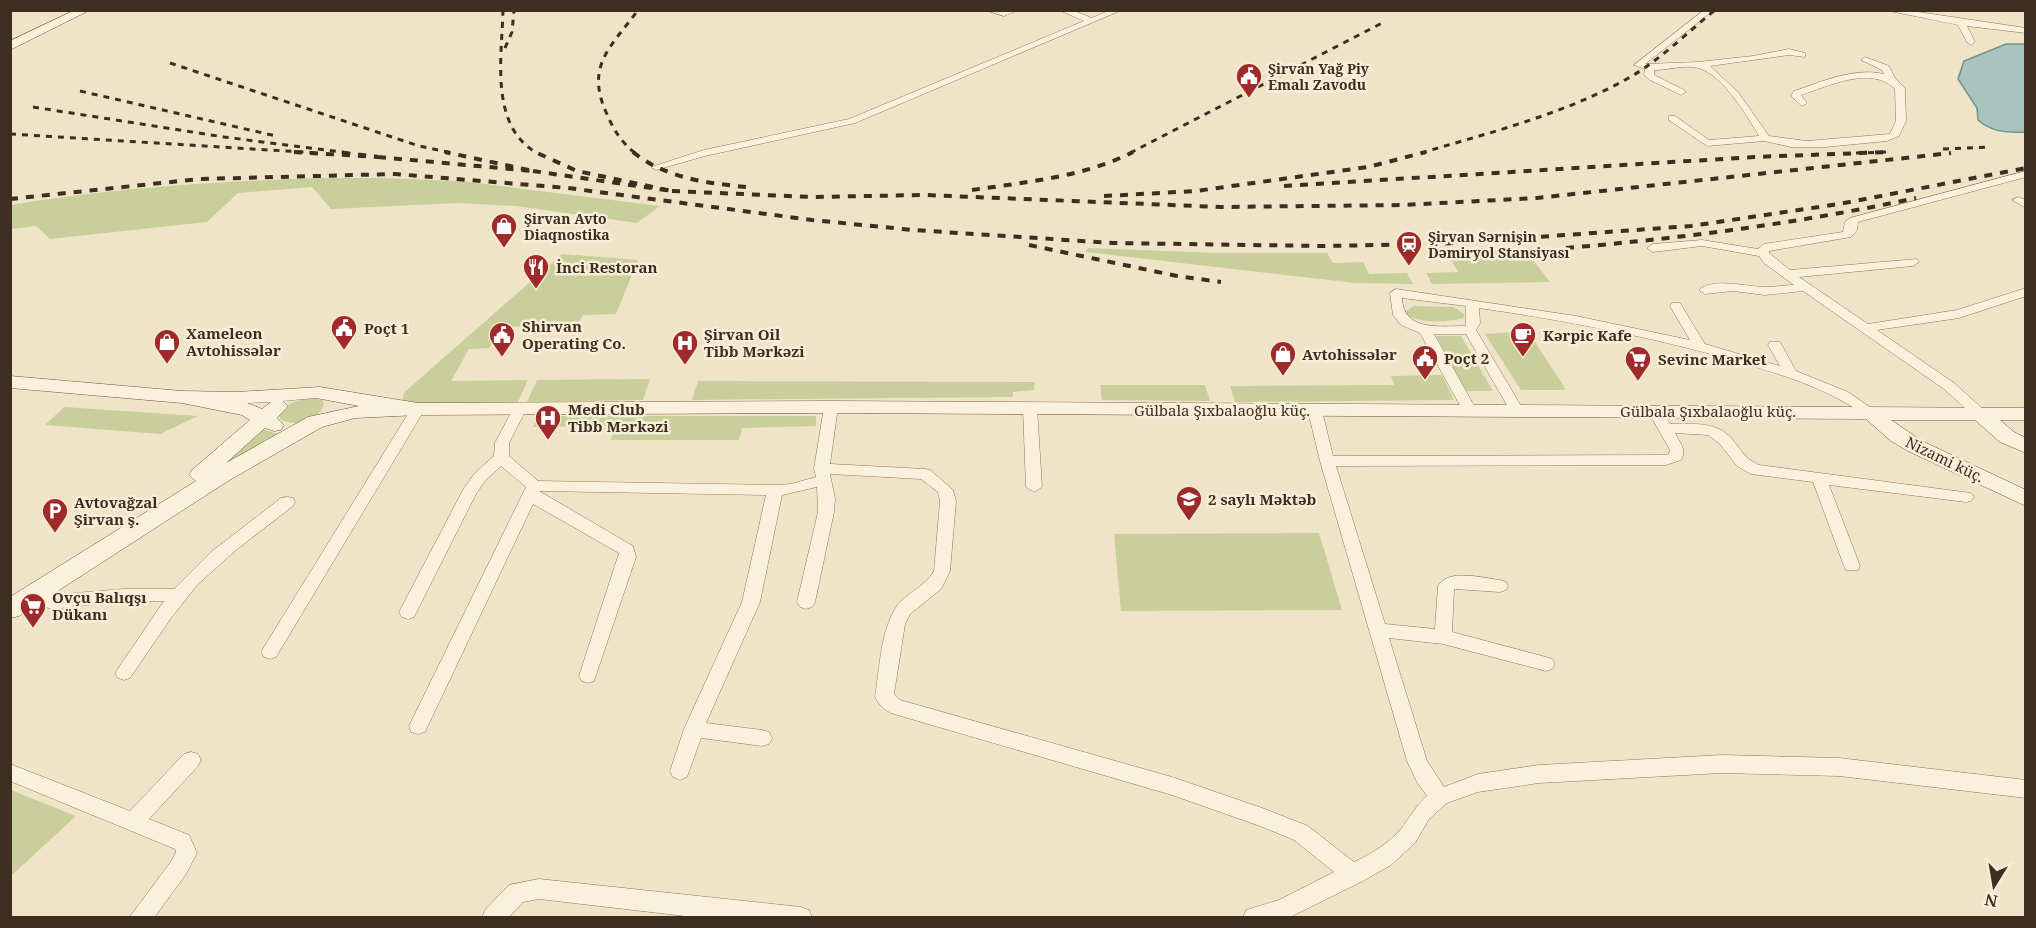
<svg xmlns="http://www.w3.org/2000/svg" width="2036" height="928" font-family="'Noto Serif',serif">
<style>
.green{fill:#c9cf9b}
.water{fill:#a9c4bc;stroke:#6f938a;stroke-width:1.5}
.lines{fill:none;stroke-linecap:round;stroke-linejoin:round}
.street-casing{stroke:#8d765c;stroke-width:1}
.secondary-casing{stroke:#6f573f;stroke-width:1}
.street{fill:#faf1dc;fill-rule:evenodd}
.secondary{fill:#faf1dc;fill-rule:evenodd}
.rail-far1{stroke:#3d2e20;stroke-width:3;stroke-dasharray:6 6;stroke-linecap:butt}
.rail{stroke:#3d2e20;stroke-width:4;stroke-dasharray:8 8;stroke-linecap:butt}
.labels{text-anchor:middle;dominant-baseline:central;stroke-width:5;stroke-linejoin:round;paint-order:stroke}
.far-poi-label{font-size:14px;font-weight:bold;fill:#3d2e20;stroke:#f7eed8;text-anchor:start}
.poi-label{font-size:15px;font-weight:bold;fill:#3d2e20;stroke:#f7eed8;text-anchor:start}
.street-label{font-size:15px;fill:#3d2e20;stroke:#f7eed8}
</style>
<rect width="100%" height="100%" fill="#f0e4c8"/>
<path class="green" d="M 314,178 L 382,178 L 461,181 L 660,206 L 637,223 L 516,206 L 458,203 L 331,209 L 312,187 L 238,193 L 207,222 L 50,239 L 36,226 L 11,229 L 11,205 C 111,188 213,182 314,178 Z
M 1088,248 L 1218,253 L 1327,253 L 1333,263 L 1363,262 L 1369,274 L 1407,273 L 1413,284 L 1355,283 L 1086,252 Z
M 1524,248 L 1550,282 L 1432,284 L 1426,273 L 1458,272 L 1446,252 Z
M 562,254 L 638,260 L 616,314 L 583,315 L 577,325 L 502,327 L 489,348 L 469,349 L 451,381 L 528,380 L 518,402 L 428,404 L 405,401 L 402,399 L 404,393 L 416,382 Z
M 1414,306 L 1454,307 L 1465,315 L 1463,318 C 1448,322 1421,324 1407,315 L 1406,311 Z
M 1528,331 L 1566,390 L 1521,390 L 1485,334 Z
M 1436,336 L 1461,336 L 1493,391 L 1466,391 Z
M 1442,375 L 1454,400 L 1235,402 L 1230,386 L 1394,385 L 1391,376 Z
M 650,379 L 643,400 L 527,402 L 537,380 Z
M 698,381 L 1035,382 L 1034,390 L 1013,392 L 1013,397 L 692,400 Z
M 1100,385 L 1205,385 L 1210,401 L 1102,400 Z
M 312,398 L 322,400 L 324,403 C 322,420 293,428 280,419 L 279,415 C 287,403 297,399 312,398 Z
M 64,407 L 198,416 L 160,434 L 45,425 Z
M 538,416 L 816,416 L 816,426 L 742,428 L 739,440 L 611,440 L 615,426 L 533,427 Z
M 261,429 L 282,435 L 206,479 Z
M 1319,533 L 1342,610 L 1121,611 L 1114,534 Z
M 11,790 L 76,816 L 11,876 Z"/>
<path class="water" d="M 2006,44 L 2025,44 L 2025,132 C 2008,133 1991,132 1978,120 L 1977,108 L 1958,79 L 1964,61 Z"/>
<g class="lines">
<g class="street-casing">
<path id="street" d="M 985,10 L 1019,10 L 1004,16 Z
M 1059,10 L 1072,10 L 1092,18 L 1110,10 L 1122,10 L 855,123 L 705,156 L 656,170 L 651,167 L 704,150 L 849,119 L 1084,21 Z
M 1704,10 L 1714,10 L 1645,64 L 1698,62 L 1753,56 L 1789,49 L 1805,53 L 1805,57 L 1789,55 L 1710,66 L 1738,92 L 1769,136 L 1807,141 L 1890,134 L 1896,121 L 1895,89 C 1871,65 1829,86 1801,95 L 1807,103 L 1802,106 L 1791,96 L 1794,91 C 1821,82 1854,67 1884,74 L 1882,70 L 1861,60 L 1865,57 L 1889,66 L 1895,78 L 1905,88 L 1906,121 L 1899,136 L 1887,141 L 1825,147 L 1791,147 L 1764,141 L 1707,146 L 1669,120 L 1669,116 L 1675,116 L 1709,140 L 1759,136 C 1746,114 1719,68 1692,67 C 1679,66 1667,70 1654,70 L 1654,74 L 1656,76 L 1684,90 L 1686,92 L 1681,95 L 1650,80 L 1644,75 L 1645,69 L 1634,65 Z
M 1885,10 L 1905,10 L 2026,28 L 2026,33 L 1967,26 L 1975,42 L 1971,45 L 1967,42 L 1958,25 Z
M 2026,171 L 2026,177 L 1858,222 L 1857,230 L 1851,237 L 1769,251 L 1769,253 L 1790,270 L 1917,259 L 1919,262 L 1913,266 L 1799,277 L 1868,324 L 1957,310 L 2026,288 L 2026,296 L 1959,318 L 1877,330 L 1954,383 L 1984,410 L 1986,413 L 1984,416 L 1974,416 L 1944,389 L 1803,291 L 1765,295 L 1733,291 L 1705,294 L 1699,290 C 1713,277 1747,287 1765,287 C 1775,287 1785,285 1794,285 L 1764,263 L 1759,256 L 1702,246 L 1653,252 L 1647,248 L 1653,244 L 1702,240 L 1758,249 L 1764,244 L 1843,232 L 1845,222 L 1850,218 Z
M 2018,197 L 2026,200 L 2026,208 L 2012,200 Z
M 1396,289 L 1576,316 L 1690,340 L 1670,306 L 1672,303 L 1680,303 L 1705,344 L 1780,366 L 1768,345 L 1770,342 L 1780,342 L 1796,371 L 1848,392 L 1877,412 L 1875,415 C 1865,418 1859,411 1851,406 C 1830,393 1807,384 1784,376 C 1685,343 1582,323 1479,308 L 1480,323 L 1476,330 L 1524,411 L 1517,415 L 1512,414 L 1466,334 L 1434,334 L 1477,411 L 1470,415 L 1463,411 L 1420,333 L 1401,325 L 1393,315 L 1390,293 ZM 1402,298 L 1466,306 L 1466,326 C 1441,326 1403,332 1402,298 Z
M 831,403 L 838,407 L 830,464 L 925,469 L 930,470 L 953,490 L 956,501 L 950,571 L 941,589 L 910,614 L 905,624 L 894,694 L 900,700 L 1172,777 L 1265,809 L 1308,826 L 1354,862 C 1371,854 1388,844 1401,829 C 1410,818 1415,806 1427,796 L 1417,782 L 1407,761 L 1320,461 L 1308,411 L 1310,408 L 1315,407 L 1322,411 L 1333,456 L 1666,455 L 1669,454 L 1670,450 L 1648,411 L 1655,407 L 1660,408 L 1670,424 C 1691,424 1717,421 1732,439 C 1741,450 1745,459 1759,465 L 1971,493 L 1974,497 L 1971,501 L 1966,502 L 1829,485 L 1860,566 L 1858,570 L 1846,570 L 1844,566 L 1813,482 L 1751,474 L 1737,466 L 1719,443 L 1708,435 L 1675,433 C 1680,443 1687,450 1681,460 L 1666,465 L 1336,466 L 1385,624 L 1435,629 L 1438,586 C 1448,568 1483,578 1500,580 L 1506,582 L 1508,586 L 1506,590 L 1500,592 L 1454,589 L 1452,632 L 1546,657 L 1552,659 L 1555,664 L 1552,669 L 1546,671 L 1443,644 L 1389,638 L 1427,761 L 1444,787 L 1478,774 L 1539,765 L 1722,755 L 1839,758 L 2026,780 L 2026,798 L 1839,776 L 1722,773 L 1539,783 L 1478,792 L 1447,803 L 1429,819 L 1415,843 L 1391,865 L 1361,882 L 1288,918 L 1243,918 L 1246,910 L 1279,900 L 1334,872 L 1294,840 L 1260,826 L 1172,795 L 894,714 C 885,711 879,705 875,697 C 880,668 880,631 897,606 C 907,592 925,587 934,571 L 940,501 L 938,492 L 921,479 L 830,474 L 835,499 L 834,512 L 815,602 L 812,607 L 806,609 L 800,607 L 797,602 L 818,512 L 817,487 L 782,495 L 760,602 L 706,723 L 762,730 L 769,732 L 772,738 L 769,744 L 762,746 L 701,738 L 687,777 L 680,780 L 673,777 L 670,771 L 684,729 L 742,602 L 766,495 L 539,491 L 633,546 L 636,557 L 594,681 L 588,683 L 582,681 L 579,676 L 619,553 L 533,504 L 425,732 L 418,734 L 411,732 L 409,726 L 526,487 L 501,466 L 485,481 L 476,494 L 414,617 L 408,619 L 402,617 L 399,612 L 464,488 L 475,473 L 494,456 L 495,443 L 515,405 L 520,404 L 527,408 L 509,443 L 509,456 L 538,481 L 775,485 L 791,484 L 816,477 L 814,469 L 824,407 Z
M 1030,404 L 1037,408 L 1042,487 L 1034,492 L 1026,487 L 1023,408 Z
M 418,405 L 425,409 L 276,657 L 270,659 L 264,657 L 261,652 L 264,647 L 411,409 Z
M 287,497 L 293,498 L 295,502 L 293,506 L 236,550 L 197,585 L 171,618 L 130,678 L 124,680 L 118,678 L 115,673 L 164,601 L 124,601 L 52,609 L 24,601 L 22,596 L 24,591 L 30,590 L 52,595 L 124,589 L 174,589 L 211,552 L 281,498 Z
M 191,752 L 198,754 L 201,760 L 198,766 L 149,819 L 189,835 L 197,853 L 186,874 L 154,918 L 129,918 L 172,860 L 176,852 L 175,849 L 10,781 L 10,764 L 130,811 L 184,754 Z
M 539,879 L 801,907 L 809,910 L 812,918 L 702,918 L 539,899 L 523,902 L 508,918 L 482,918 L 485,910 L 509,885 Z"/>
</g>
<g class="secondary-casing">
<path id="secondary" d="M 75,10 L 90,10 L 10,50 L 10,41 Z
M 10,376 L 182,391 L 237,392 L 320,387 L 418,403 L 831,401 L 2026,408 L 2026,420 L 2000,420 L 2014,432 L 2026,438 L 2026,453 L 2000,442 L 1975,420 L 1891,420 L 1922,441 L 2026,490 L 2026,506 L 1908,451 L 1891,441 L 1866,419 L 831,413 L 418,415 L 355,418 L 322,427 L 228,481 L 19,616 L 10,618 L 10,597 L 196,481 L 189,475 L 192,470 L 250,420 L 242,415 L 182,403 L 10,388 ZM 316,398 L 359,406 L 308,417 L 226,463 L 265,428 L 274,431 L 281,430 L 284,425 L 277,418 L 288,406 L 283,401 ZM 271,402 L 262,409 L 247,403 Z"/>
</g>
<use href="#street" class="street"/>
<use href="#secondary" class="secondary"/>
<path class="rail-far1" d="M 503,10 C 502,56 489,126 537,153
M 505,48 L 512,32 L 514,10
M 170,63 L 419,146 L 452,153
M 80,91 L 276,136
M 33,107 L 224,137 L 349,153
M 10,134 L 318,153
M 1943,149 L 1988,147
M 635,153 C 621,142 613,129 606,112 C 585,65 612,46 638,10
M 1130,153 L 1386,21
M 1421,153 C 1492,132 1568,113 1632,76 C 1661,59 1689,31 1715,10
M 1856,153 L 1889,152"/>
<path class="rail" d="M 294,152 L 378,157 L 337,152
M 633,152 C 665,178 706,183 746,187
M 378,157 L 533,171 L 445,152
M 533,171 L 672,191 L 577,171 L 535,152
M 1284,186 L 1754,157 L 1889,152
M 972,190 C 1026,182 1084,177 1133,152
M 672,191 L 811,197 L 925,195 L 1221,207 L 1403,205 L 1537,198 L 1951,153
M 1104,196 L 1196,191 L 1368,167 L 1426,152
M 10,199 L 199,179 L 395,174 L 568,188 L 812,220 L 913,230 L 1113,243 L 1321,246 L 1440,244 L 1691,226 L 1839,204 L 2026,168
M 1029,245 L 1177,276 L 1221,282
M 1566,248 C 1684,238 1800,223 1916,198"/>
</g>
<defs>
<g id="civic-pin" transform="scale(1.35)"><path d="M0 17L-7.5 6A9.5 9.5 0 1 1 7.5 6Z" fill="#9e2a2b" stroke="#f7eed8"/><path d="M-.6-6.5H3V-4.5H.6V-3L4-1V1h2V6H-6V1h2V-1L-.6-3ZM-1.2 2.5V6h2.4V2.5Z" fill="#fff"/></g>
<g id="shop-pin" transform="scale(1.35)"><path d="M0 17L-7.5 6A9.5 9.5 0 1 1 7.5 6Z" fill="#9e2a2b" stroke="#f7eed8"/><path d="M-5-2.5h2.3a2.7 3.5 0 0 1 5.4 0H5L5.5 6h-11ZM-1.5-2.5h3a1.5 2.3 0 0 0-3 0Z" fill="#fff"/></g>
<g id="station-pin" transform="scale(1.35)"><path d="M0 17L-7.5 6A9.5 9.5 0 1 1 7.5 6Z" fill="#9e2a2b" stroke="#f7eed8"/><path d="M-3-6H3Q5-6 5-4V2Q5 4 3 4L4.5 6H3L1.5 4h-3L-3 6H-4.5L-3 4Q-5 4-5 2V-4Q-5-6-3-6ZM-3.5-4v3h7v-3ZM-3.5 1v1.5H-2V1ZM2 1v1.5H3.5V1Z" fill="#fff"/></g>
<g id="restaurant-pin" transform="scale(1.35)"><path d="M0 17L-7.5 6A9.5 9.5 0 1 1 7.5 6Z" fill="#9e2a2b" stroke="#f7eed8"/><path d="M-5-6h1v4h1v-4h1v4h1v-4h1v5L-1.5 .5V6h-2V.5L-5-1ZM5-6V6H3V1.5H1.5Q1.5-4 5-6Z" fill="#fff"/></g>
<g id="cafe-pin" transform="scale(1.35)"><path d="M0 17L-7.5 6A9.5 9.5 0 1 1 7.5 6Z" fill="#9e2a2b" stroke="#f7eed8"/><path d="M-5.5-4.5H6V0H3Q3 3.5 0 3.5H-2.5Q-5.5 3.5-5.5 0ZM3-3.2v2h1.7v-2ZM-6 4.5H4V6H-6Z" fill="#fff"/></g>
<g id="hospital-pin" transform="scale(1.35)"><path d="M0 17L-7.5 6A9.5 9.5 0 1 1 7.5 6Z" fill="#9e2a2b" stroke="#f7eed8"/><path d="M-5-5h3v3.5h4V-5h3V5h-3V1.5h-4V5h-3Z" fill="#fff"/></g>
<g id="supermarket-pin" transform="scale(1.35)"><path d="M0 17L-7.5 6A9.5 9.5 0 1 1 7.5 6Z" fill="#9e2a2b" stroke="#f7eed8"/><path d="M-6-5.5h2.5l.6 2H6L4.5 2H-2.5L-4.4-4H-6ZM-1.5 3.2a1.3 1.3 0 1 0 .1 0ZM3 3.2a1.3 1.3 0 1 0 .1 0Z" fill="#fff"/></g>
<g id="school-pin" transform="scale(1.35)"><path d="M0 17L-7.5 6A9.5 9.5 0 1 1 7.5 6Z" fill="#9e2a2b" stroke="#f7eed8"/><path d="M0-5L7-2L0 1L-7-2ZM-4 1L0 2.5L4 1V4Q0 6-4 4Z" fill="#fff"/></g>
<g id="parking-pin" transform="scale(1.35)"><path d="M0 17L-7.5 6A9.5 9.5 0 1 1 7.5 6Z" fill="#9e2a2b" stroke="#f7eed8"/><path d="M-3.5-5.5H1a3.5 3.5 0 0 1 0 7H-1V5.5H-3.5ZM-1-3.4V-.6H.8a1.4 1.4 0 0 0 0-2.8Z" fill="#fff"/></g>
</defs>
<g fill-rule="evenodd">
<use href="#civic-pin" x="1249" y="76"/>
<use href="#shop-pin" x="504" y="226"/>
<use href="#station-pin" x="1409" y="244"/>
<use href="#restaurant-pin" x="536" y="267"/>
<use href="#civic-pin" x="344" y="328"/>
<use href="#civic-pin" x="502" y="335"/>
<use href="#cafe-pin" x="1523" y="335"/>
<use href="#shop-pin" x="167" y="342"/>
<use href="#hospital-pin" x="685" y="343"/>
<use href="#shop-pin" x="1283" y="354"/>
<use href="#civic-pin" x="1425" y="358"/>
<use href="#supermarket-pin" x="1638" y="359"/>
<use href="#hospital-pin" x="548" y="418"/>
<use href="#school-pin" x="1189" y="499"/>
<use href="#parking-pin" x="55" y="511"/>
<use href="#supermarket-pin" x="33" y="606"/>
</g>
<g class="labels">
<g class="far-poi-label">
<text x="1268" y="68">Şirvan Yağ Piy<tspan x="1268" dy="16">Emalı Zavodu</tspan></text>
<text x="524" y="218">Şirvan Avto<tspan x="524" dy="16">Diaqnostika</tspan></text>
<text x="1428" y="236">Şirvan Sərnişin<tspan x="1428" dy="16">Dəmiryol Stansiyası</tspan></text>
</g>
<g class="poi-label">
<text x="556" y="267">İnci Restoran</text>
<text x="522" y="326">Shirvan<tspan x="522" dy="17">Operating Co.</tspan></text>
<text x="364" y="328">Poçt 1</text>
<text x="186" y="333">Xameleon<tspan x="186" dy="17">Avtohissələr</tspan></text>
<text x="704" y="334">Şirvan Oil<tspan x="704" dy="17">Tibb Mərkəzi</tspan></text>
<text x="1543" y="335">Kərpic Kafe</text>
<text x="1302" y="354">Avtohissələr</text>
<text x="1444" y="358">Poçt 2</text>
<text x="1658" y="359">Sevinc Market</text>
<text x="568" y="409">Medi Club<tspan x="568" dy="17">Tibb Mərkəzi</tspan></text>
<text x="1208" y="499">2 saylı Məktəb</text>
<text x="74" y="502">Avtovağzal<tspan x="74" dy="17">Şirvan ş.</tspan></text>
<text x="52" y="597">Ovçu Balıqşı<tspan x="52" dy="17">Dükanı</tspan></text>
</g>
<g class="street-label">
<text x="1222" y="410">Gülbala Şıxbalaoğlu küç.</text>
<text x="1708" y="411">Gülbala Şıxbalaoğlu küç.</text>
<text transform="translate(1945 459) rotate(26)">Nizami küç.</text>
</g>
</g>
<rect width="2036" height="928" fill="none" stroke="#3d2e20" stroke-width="24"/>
<g transform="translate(1994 886) rotate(191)" stroke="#f7eed8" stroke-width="4.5" paint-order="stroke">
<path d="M0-4.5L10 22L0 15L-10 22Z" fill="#3d2e20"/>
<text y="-9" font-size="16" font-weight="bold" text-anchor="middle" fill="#3d2e20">N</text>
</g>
</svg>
